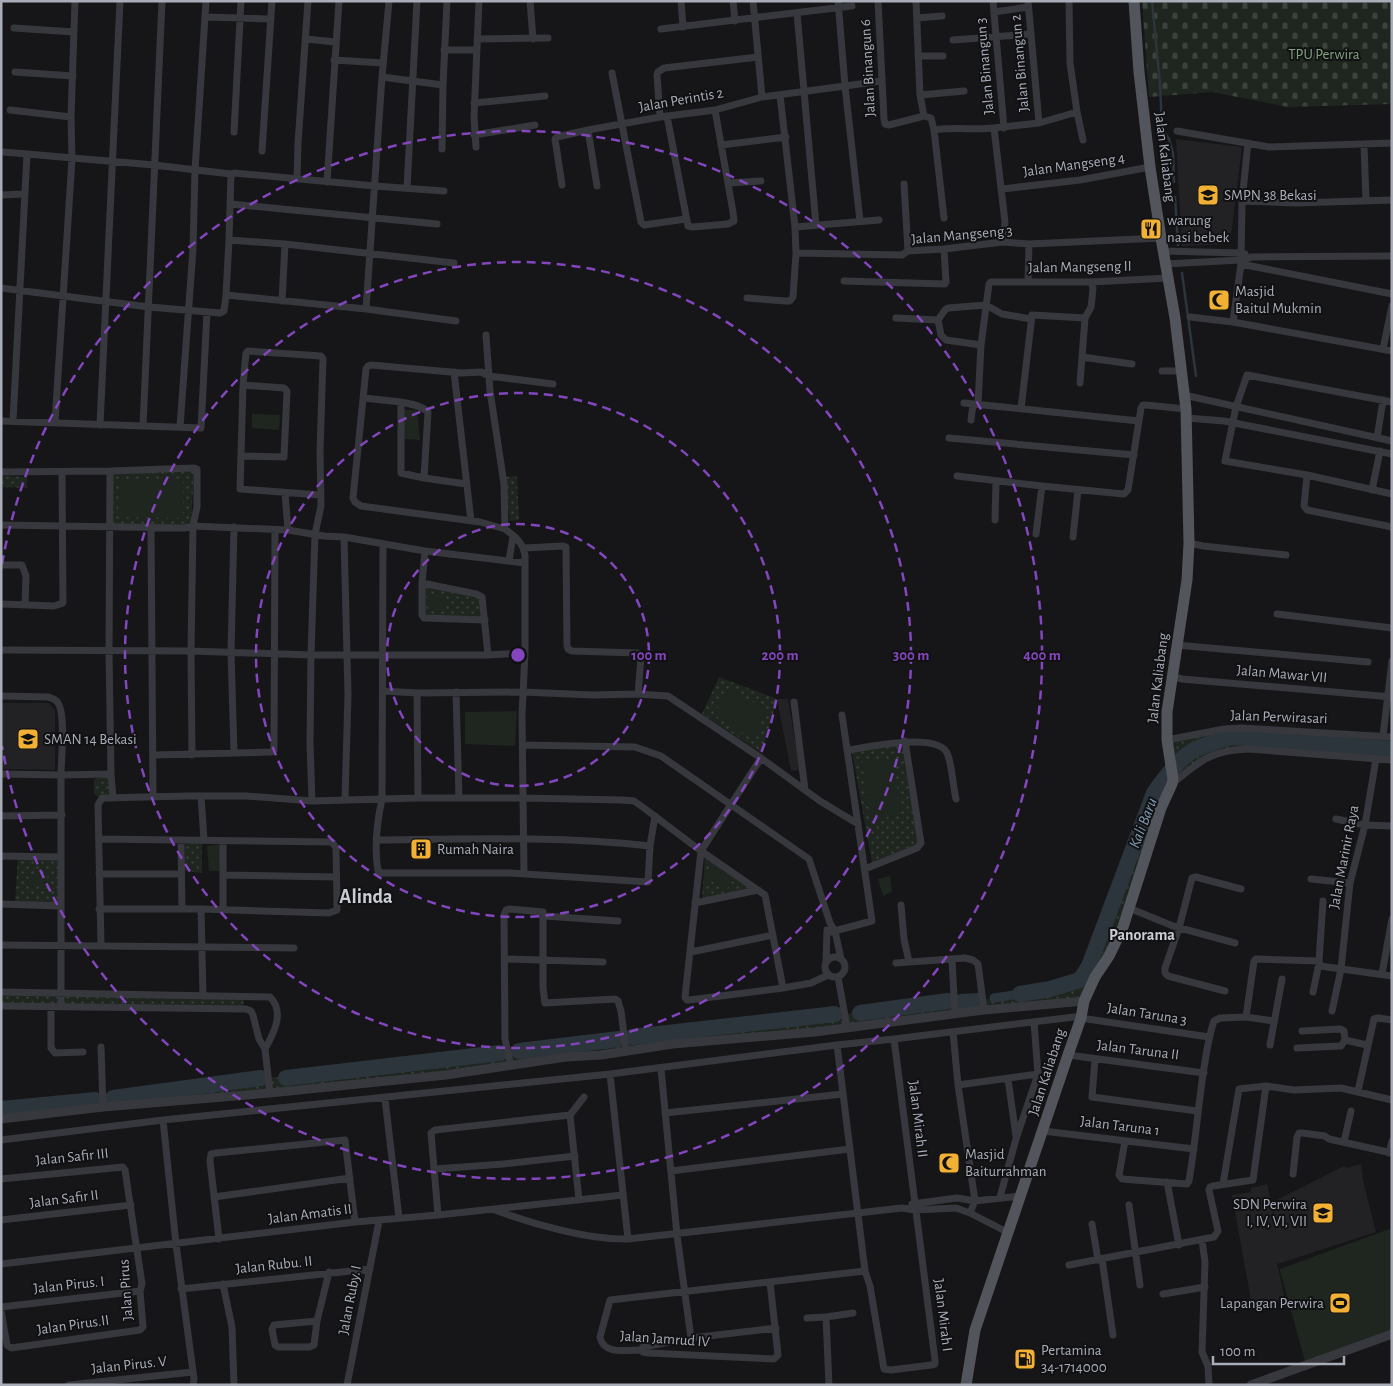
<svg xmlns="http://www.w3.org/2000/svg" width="1393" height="1386" font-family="'Alegreya Sans',sans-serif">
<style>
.built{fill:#222225}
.grass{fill:url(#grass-dots)}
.cemetery{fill:url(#cemetery-stones)}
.garden{fill:#1e261f}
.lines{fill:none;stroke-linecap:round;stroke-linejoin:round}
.stream{stroke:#2c353c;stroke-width:2.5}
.canal{stroke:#2c353c;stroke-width:9}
.river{stroke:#2c353c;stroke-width:16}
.minor{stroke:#37383d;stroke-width:7}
.tertiary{stroke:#37383d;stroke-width:9}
.primary{stroke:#53555c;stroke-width:11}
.ring{fill:none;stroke:#8446be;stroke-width:2.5;stroke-dasharray:9 6}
.labels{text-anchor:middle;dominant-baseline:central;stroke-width:4;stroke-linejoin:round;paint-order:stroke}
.park-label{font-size:15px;fill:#7fa381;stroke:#111113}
.street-label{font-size:15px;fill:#a8adb8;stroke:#111113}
.poi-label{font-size:15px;fill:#a8adb8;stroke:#111113;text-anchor:start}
.water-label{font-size:16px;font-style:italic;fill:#7f9bb3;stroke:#111113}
.neighbourhood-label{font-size:16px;font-weight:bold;fill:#c9ccd4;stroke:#111113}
.district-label{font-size:20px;font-weight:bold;fill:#c9ccd4;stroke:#111113}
.centre{fill:#8446be;stroke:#111113;stroke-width:2.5}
.ring-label{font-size:15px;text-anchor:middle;font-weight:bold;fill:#8446be;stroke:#111113;stroke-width:4;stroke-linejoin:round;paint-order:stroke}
</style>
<defs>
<pattern id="grass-dots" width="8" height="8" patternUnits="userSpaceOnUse" patternTransform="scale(1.25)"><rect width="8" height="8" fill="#1e261f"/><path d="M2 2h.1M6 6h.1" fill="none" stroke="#3c433d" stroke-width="1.8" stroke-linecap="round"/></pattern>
<pattern id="cemetery-stones" width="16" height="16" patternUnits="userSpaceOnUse" patternTransform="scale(1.25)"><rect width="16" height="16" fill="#1e261f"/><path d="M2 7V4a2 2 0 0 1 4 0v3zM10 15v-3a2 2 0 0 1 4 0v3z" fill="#3c433d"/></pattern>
</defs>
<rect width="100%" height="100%" fill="#161618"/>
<path class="built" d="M 1176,139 L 1242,147 L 1230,244 L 1182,246 Z
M 777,699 L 788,699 L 800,770 L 791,771 Z
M 1,703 L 49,703 L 55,710 L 55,770 L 1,769 Z
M 1361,1164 L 1363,1181 L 1376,1232 L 1277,1264 L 1285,1299 L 1252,1306 L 1232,1195 L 1251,1192 L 1251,1188 L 1267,1184 L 1276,1228 L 1273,1202 L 1344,1166 L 1346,1168 Z"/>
<path class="grass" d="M 194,470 L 191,525 L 111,525 L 111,473 Z
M 1,476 L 27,477 L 27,488 L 1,487 Z
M 517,476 L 519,520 L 510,521 L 504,477 Z
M 424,586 L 479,599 L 481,618 L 423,615 Z
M 719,677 L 777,699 L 762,753 L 702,714 Z
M 1224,729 L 1392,737 L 1392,760 L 1249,749 L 1216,754 L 1172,785 L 1135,885 L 1084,1001 L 528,1063 L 1,1119 L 1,1109 L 102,1099 L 269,1077 L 286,1078 L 835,1014 L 862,1013 L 948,1001 L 983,1000 L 1050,989 L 1080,980 L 1089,966 L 1154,793 L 1172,771 L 1167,740 Z
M 902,744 L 918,844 L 872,863 L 852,752 Z
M 108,776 L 110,796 L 99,797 L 94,794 L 94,779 Z
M 202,842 L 202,873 L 185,871 L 185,844 Z
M 705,855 L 752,890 L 702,898 Z
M 18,857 L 60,860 L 59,904 L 15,901 Z
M 1,994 L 58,994 L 59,1004 L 1,1005 Z
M 63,995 L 244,999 L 243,1007 L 63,1004 Z"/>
<path class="cemetery" d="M 1142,1 L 1392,1 L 1392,104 L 1288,107 L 1212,92 L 1149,97 Z"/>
<path class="garden" d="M 402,410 L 417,410 L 420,440 L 403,439 Z
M 252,414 L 280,415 L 279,430 L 252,428 Z
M 119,481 L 183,481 L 183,518 L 118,517 Z
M 427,597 L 446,597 L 446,609 L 428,609 Z
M 726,688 L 766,709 L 754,740 L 714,715 Z
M 517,711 L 515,746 L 465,744 L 465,712 Z
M 893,758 L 901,816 L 870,819 L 862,762 Z
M 222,844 L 221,871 L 209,871 L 207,846 Z
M 714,862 L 735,876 L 726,891 L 704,876 Z
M 29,876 L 48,877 L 46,886 L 28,886 Z
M 890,876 L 892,892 L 883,896 L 878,879 Z
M 1392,1228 L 1392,1334 L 1306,1365 L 1280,1271 L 1280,1269 Z"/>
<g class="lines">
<path class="stream" d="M 1152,1 L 1160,84 L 1162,129 L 1169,139 L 1173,153 L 1174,182
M 1175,197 L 1178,245
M 1182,273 L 1196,376"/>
<path class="canal" d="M 994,998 L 1020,994"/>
<path class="river" d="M 1020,994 L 1050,989 L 1080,980 L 1089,966 L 1154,793 C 1163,780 1177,761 1191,752 C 1203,745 1217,741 1231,737 L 1392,749
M 961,1002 L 978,1001
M 860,1013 L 948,1001
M 632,1037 L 835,1014
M 519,1051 L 619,1039
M 286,1078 L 500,1053
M 113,1098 L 261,1078
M 1,1109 L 95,1100"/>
<path class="minor" d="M 530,1 L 533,39
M 681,1 L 683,27
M 733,1 L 735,21
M 878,1 L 884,119 L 885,124 L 889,125 L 924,116
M 916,1 L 920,95 L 924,116 L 931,118 L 934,130 L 944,218
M 993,1 L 1004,128
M 1028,1 L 1039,123
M 994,12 L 1028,7
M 797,13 L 816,225
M 206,17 L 271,19
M 917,18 L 942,16
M 14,28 L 74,32
M 661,29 L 852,6
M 305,39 L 336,42
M 477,39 L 548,38
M 953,40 L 1030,34
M 444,50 L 476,50
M 918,56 L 943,56
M 334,60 L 383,63
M 15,72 L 73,76
M 612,73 L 641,222 L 644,225 L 686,219
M 382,77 L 443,85
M 780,95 L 795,227
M 920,95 L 964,91
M 762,97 L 845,86 L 838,1
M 474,103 L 545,96
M 10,110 L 71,117
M 1077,112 L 1083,140
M 667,116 L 688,226 L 693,227 L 728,224 L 734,221 L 733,212 L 715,110
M 660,117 L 657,75 L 658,72 L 664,68 L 758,57
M 994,128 L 1039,123 L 1077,112 L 1070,63 L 1069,1
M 588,130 L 597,186
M 934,130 C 954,127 974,130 994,128 L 1005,222 L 1003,242
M 1177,131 L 1269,147 L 1392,143
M 234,132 L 241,1
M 474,135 L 535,125
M 1364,144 L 1366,201
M 721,145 L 786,137
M 476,147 L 474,117 L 479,1
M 442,149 L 443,85 L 447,1
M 262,151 L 272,1
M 3,152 L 27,154
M 231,174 L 229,240 L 285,244 L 454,263
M 297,179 L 298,143 L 308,1
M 327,182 L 339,1
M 728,183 L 761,181
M 904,184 L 908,251
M 562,185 L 555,139 L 557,137 L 588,130 L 660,117 L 715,110 L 762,97 L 753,1
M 407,188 L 417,1
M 1002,189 L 1080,180 L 1150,167
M 1,195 L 24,194
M 1242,201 L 1297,203 L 1392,200
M 231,204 L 437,224
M 860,221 L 845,86 L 881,81
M 1163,251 L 1241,253 L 1245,254
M 796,253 L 902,255 L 908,251 L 944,249 L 1003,242 L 1029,244 L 1161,238
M 1165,264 L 1241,260 L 1252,257 L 1392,256
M 1241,264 L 1392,294
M 844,281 L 945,284 L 946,282 L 944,249
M 1028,282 L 1029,244
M 1,288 L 149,307 L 220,313 L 224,311 L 226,295 L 366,309 L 456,321
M 226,295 L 229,240
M 747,298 L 786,301 L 790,301 L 793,297 L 796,253 L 795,227 L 879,220
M 282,301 L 285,244
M 366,309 L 382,77 L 389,1
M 1190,317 L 1233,322 L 1392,351
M 896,318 L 938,320 L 945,310 L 948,308 L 986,305 L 1002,314 L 1031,319
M 938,320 L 941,335 L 946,340 L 981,345
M 1233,322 L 1241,264 L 1242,201 L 1248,143
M 486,335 L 490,391 L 504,484 L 505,529 C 514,536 523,542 525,555 L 525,653 L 522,715 L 524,874
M 1383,349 L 1392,306
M 1082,357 L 1132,364
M 1162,371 L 1182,371
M 454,372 L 471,521
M 1080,383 L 1085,318 L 1091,307 L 1092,299 L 1093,288 L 1091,282
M 1184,395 L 1392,441
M 364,398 L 401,402 L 401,473 L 424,478 L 466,484
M 401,402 C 410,404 421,405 428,412 L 424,478
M 1392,402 L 1247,375 L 1236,407 L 1225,461 L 1307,475 L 1392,494
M 964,403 L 1139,421
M 978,404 L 981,345 L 989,284 L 991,282 L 1091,282 L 1168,278
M 1021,409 L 1032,315 L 1085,318
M 1187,418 L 1224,421 L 1392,454
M 971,420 L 973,404
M 1,421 L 201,428 L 207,312
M 13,421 L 27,154 L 154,165 L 231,174 L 234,173 L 375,186 L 444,191
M 55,422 L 72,159 L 71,117 L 75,1
M 100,425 L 120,1
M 143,426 L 162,1
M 180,427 L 193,249 L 195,170 L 206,1
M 949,438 L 1134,455
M 1377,438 L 1383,400
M 242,456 L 284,457 L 287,391 L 284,388 L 243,385
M 1,472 L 110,471 L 194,468 L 197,469 L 197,507 L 193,526 L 191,651 L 192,755
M 1307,475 L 1304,506 L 1307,510 L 1392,527
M 957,476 L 1042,486 L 1124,494 L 1128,490 L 1141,408 L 1143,405 L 1146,405 L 1186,409
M 1372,490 L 1380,451
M 285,493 L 288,530
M 995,520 L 996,481
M 1,525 L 185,528 L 193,526 L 288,530 L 324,536 L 344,537 L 425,551 L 525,563
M 151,527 L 153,796
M 234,527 L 231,652 L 234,752
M 505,529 L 480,522 L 361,506 L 355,502 L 353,498 L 366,369 L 368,366 L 371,365 L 462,373 L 481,372 L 489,376 L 553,384
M 1036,534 L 1042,486
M 344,537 L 348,695 L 345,799
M 1073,537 L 1078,490
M 1189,543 L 1203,546 L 1286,555
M 383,544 L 382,799 C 377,822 374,848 378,871 L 382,873 L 510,873 L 648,882 L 650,846 L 655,816
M 524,548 L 563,546 L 566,547 L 567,646 L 568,649 L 572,651 L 638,653 L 641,657 L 638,694
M 425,551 L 422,583 L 476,594 L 482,597 L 488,655
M 509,561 L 513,536
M 1,565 L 22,565 L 26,576 L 25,605
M 422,583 L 422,615 L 424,618 L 485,620
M 1,604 L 54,606 L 63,603 L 62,472
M 1277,614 L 1392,628
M 1176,645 L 1368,662
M 1,650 L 191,651 L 311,655 L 488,655 L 525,653
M 1171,676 L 1182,679 L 1392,697
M 383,691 L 417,693 L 523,692 L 592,695 L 638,694 L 668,696 L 761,758 L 820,801 L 858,824
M 456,692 L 459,798
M 417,693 L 418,798
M 1,696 L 48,697 C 52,698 56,699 58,703 C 66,714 61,760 61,775 L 1,774
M 794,702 L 805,790
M 1383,736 L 1392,661
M 1167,740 L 1224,729 L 1241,728 L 1392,737
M 523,745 L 635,747 L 661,756 L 809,859 L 830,923 L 835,931 L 841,959
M 849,750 C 867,747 937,732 947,753 C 952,763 953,787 956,799
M 153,755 L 271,752 L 274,750 L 275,530
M 111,774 L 113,798
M 1172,784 C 1200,761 1211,750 1249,749 L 1392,760
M 201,796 L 204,840
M 312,801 L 310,743 L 311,655 L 315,534 L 321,506 L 320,451 L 323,359 L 321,356 L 248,351 L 246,353 L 243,385 L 240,489 L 320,495
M 1,816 L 62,815
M 1336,819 L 1365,825 L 1392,826
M 99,839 L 332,842 L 336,848 L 337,905 L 337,910 L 329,913 L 201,909 L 99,909
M 181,840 L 182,909
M 377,840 C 468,839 559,836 650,846
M 1,856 L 61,857
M 865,869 L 917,848 L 921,843 L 905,741
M 99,874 L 180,874
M 224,875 L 336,877
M 1311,879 L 1350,883
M 1323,901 L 1319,961 L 1320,966 L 1392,976
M 695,903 L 758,890
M 1,904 L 61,906
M 901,905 L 904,939 L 909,962
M 1129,908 L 1173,926 L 1235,943
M 201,909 L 203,996
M 223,909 L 223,841
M 544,916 L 618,921
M 827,933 L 872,921 L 842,715
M 1,945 L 294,948
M 101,945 L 98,805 L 102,798 L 188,796 L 246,796 L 312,801 L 418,798 L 523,798 L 622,800 L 634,801 L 644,808 L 701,851 L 765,895 L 783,988 L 689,1000 L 687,1000 L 685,997 L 701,851 L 761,758
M 691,952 L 773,935
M825 967a10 10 0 1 1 20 0a10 10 0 1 1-20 0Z
M 505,959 L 603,962
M 952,960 L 955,1014
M 826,962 L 827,930
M 896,963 L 965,958 L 973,960 L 978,964 L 984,1010
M 1382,974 L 1392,919
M 838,977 L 847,1027
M 783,988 L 811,983 L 828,975
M 1225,991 L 1168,976 L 1165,973 L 1165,968 L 1179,928 L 1192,878 L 1196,877 L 1241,889
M 1,992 L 270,997 C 285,1012 274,1033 265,1049
M 1313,992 L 1318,968 L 1320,966
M 1,1006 L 246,1009 L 251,1011 L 253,1015 L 259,1039 L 265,1049 L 270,1093
M 51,1006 L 51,1048 L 55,1053 L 83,1052
M 61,1006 L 61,775 L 111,774 L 109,652 L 110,471
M 1332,1011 L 1341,969 L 1350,883 L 1365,825 L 1376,759
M 1246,1017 L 1274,1021
M 953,1032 L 958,1085 L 975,1201 L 970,1213
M 1345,1040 L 1367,1045
M 837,1045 L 865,1271 L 870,1286 L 884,1369 L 891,1370 L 931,1365 L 935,1364 L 935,1360 L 894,1039
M 1270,1045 L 1282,979
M 101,1047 L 103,1107
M 1297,1048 L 1341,1046 L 1345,1040 L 1344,1031 L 1340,1029 L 1302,1031
M 1068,1055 L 1204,1073
M 1095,1059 L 1092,1097 L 1197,1111
M 511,1066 L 505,1039 L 504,915 L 506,910 L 510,909 L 543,912 L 543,988 L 545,1003 L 615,999 L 618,1001 L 621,1011 L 626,1052
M 661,1069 L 677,1235 L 691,1338
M 610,1074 L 628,1239 L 902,1208 L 915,1210 L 956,1208 L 970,1213 L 1009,1233
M 1008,1079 L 1016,1136
M 958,1085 L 1038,1074
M 1358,1091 L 1374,1019 L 1378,1018 L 1392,1020
M 385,1099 L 399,1218
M 665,1113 L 843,1094
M 570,1115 L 584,1097
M 163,1120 L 176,1244 L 194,1379 L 193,1385
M 1043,1131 L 1194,1149
M 1,1140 L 163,1120 L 610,1074 L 837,1045 L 894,1039 L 1074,1017 L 1209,1037
M 1125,1141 L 1119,1175 L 1122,1179 L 1187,1184 L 1189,1181 C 1195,1145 1198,1109 1203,1074 C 1206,1056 1208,1038 1214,1021 L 1220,1018 L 1246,1017 L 1254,961 L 1256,959 L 1319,961
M 1344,1142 L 1351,1111
M 1389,1153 L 1392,1141
M 435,1169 L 503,1164 L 575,1156
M 671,1171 L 850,1149
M 1293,1174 L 1297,1137 L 1299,1133 L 1302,1133 L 1325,1136 L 1329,1139 L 1392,1153
M 1,1179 L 123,1167 L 125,1170 L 142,1284 L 140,1291 L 143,1327 L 140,1330 L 11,1348 L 7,1345 L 1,1311
M 1167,1182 L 1179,1245
M 1223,1184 L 1239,1089 L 1266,1086
M 214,1197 L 350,1178
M 1000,1197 L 1016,1139 L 1038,1074 L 1034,1022
M 912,1204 L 957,1198 L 975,1201 L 1020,1196
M 1129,1205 L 1140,1285
M 495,1210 C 532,1224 589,1240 628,1239
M 438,1215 L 431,1133 L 435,1130 L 570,1115 L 579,1200
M 1,1220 L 131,1205
M 1092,1224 L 1098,1260
M 219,1239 L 210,1161 L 211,1154 L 216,1153 L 345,1140 L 355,1222
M 1202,1240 L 1205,1262 L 1202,1352 L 1208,1366 L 1209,1385
M 1102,1259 L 1113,1335
M 1,1264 L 355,1222 L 438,1215 L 623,1195
M 1069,1265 L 1214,1237 L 1218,1231 L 1209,1190 L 1210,1187 L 1213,1186 L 1253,1180 L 1266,1086 L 1294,1090 L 1341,1088 L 1392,1100
M 770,1282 L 778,1355 L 774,1359 L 649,1353 L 643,1352 L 641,1350 C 627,1350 603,1355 600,1337 L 610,1300 C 695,1291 780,1281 865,1271
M 223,1284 L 232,1327 L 234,1385
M 181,1289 L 370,1269
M 1163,1294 L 1205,1287
M 1,1307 L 140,1291
M 826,1317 L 853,1313
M 807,1318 L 826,1317 L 829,1385
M 317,1321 L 274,1325 L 272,1329 L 275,1345 L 278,1347 L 309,1347 L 314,1345 L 317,1321 L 329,1272
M 641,1350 L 643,1347 L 691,1338 L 776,1328
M 69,1385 L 193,1372
M 347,1385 L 379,1221"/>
<path class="tertiary" d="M 1,1119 L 103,1107 L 270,1093 L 446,1075 L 566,1057 L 601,1055 L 673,1044 L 815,1032 L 984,1010 L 1084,1001
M 1251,1385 L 1392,1334"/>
<path class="primary" d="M 966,1385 L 975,1330 L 1068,1055 L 1081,1018 L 1084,1001 L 1095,977 L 1109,956 L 1123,927 L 1161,808 L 1172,784 L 1173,779 L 1167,740 L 1167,712 L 1187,580 L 1189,543 L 1186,409 L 1175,318 L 1161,238 L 1150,167 L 1139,72 L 1134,1"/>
</g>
<g class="ring">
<circle cx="518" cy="655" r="131"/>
<circle cx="518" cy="655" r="262"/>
<circle cx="518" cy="655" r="393"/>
<path d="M2 564A524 524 0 1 1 2 746"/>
</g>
<defs>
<g id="school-square" transform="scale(1.125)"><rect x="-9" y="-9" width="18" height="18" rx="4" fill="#f2b134" stroke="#111113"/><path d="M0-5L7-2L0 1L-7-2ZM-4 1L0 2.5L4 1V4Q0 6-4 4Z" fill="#111"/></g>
<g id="restaurant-square" transform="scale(1.125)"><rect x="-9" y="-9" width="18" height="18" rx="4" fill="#f2b134" stroke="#111113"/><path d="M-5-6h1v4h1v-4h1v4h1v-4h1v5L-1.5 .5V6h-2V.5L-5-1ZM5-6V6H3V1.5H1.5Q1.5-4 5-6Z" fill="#111"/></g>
<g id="mosque-square" transform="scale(1.125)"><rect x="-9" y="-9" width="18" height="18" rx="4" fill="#f2b134" stroke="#111113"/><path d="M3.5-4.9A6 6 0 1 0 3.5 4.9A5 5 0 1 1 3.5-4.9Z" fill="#111"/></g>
<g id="building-square" transform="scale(1.125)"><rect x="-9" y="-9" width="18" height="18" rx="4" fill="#f2b134" stroke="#111113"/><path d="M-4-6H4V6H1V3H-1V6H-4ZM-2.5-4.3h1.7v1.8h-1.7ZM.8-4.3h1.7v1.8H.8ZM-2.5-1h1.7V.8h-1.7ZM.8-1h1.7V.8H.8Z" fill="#111"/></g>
<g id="stadium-square" transform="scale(1.125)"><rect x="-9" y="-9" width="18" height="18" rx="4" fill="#f2b134" stroke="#111113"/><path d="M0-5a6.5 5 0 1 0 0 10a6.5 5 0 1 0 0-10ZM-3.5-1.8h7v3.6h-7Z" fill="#111"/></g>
<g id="fuel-square" transform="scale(1.125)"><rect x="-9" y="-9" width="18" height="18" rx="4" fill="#f2b134" stroke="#111113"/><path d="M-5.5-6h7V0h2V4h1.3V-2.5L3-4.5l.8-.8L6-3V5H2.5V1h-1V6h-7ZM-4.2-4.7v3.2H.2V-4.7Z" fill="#111"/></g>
</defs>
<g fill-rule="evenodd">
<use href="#school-square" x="1208" y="195"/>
<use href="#restaurant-square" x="1151" y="229"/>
<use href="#mosque-square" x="1219" y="300"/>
<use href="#school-square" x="28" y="739"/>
<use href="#building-square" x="421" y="849"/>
<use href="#mosque-square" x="949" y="1163"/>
<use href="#school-square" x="1323" y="1213"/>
<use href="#stadium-square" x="1340" y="1303"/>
<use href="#fuel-square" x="1025" y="1359"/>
</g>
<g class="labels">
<g class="park-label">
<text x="1324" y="54">TPU Perwira</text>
</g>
<g class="street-label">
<text transform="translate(1020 63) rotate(-95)">Jalan Binangun 2</text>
<text transform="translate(985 66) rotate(-95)">Jalan Binangun 3</text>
<text transform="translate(868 68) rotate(-93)">Jalan Binangun 6</text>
<text transform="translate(681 100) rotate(-10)">Jalan Perintis 2</text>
<text transform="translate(1165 157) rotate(83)">Jalan Kaliabang</text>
<text transform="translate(1074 165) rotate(-8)">Jalan Mangseng 4</text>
<text transform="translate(962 235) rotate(-5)">Jalan Mangseng 3</text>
<text transform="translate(1080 267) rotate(-1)">Jalan Mangseng II</text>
<text transform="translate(1282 674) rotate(5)">Jalan Mawar VII</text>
<text transform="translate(1158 678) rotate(-83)">Jalan Kaliabang</text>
<text transform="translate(1279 717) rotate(2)">Jalan Perwirasari</text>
<text transform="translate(1344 857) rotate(-79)">Jalan Marinir Raya</text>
<text transform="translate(1147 1014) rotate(9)">Jalan Taruna 3</text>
<text transform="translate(1138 1050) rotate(7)">Jalan Taruna II</text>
<text transform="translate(1047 1072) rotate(-72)">Jalan Kaliabang</text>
<text transform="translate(918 1119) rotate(83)">Jalan Mirah II</text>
<text transform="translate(1120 1126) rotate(7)">Jalan Taruna 1</text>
<text transform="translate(72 1157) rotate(-6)">Jalan Safir III</text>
<text transform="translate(64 1199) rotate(-7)">Jalan Safir II</text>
<text transform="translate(310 1214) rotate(-7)">Jalan Amatis II</text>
<text transform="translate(274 1265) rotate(-6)">Jalan Rubu. II</text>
<text transform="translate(69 1285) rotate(-6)">Jalan Pirus. I</text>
<text transform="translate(126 1290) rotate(-94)">Jalan Pirus</text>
<text transform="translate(350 1300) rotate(-79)">Jalan Ruby. I</text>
<text transform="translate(943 1315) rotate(83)">Jalan Mirah I</text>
<text transform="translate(73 1325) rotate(-8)">Jalan Pirus.II</text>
<text transform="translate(665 1339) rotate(4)">Jalan Jamrud IV</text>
<text transform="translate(129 1365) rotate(-6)">Jalan Pirus. V</text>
</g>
<g class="poi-label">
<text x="1224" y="195">SMPN 38 Bekasi</text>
<text x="1167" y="220">warung<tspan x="1167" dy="17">nasi bebek</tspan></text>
<text x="1235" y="291">Masjid<tspan x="1235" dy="17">Baitul Mukmin</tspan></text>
<text x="44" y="739">SMAN 14 Bekasi</text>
<text x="437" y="849">Rumah Naira</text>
<text x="965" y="1154">Masjid<tspan x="965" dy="17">Baiturrahman</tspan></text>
<text x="1307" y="1204" text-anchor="end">SDN Perwira<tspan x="1307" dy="17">I, IV, VI, VII</tspan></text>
<text x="1324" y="1303" text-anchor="end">Lapangan Perwira</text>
<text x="1041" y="1350">Pertamina<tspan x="1041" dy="17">34-1714000</tspan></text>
</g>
<g class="water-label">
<text transform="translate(1143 823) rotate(-69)">Kali Baru</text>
</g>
<g class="neighbourhood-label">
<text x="1142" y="935">Panorama</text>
</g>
<g class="district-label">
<text x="366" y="897">Alinda</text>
</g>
</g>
<circle cx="518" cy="655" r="8" class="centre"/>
<g class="ring-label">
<text x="649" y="660">100 m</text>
<text x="780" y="660">200 m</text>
<text x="911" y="660">300 m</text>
<text x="1042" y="660">400 m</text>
</g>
<rect width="1393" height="1386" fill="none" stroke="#a8adb8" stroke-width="5"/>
<path d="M1213 1356v8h131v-8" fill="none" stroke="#a8adb8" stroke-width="2.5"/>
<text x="1220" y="1356" font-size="15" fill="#a8adb8" stroke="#111113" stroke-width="4" paint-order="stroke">100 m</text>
</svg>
